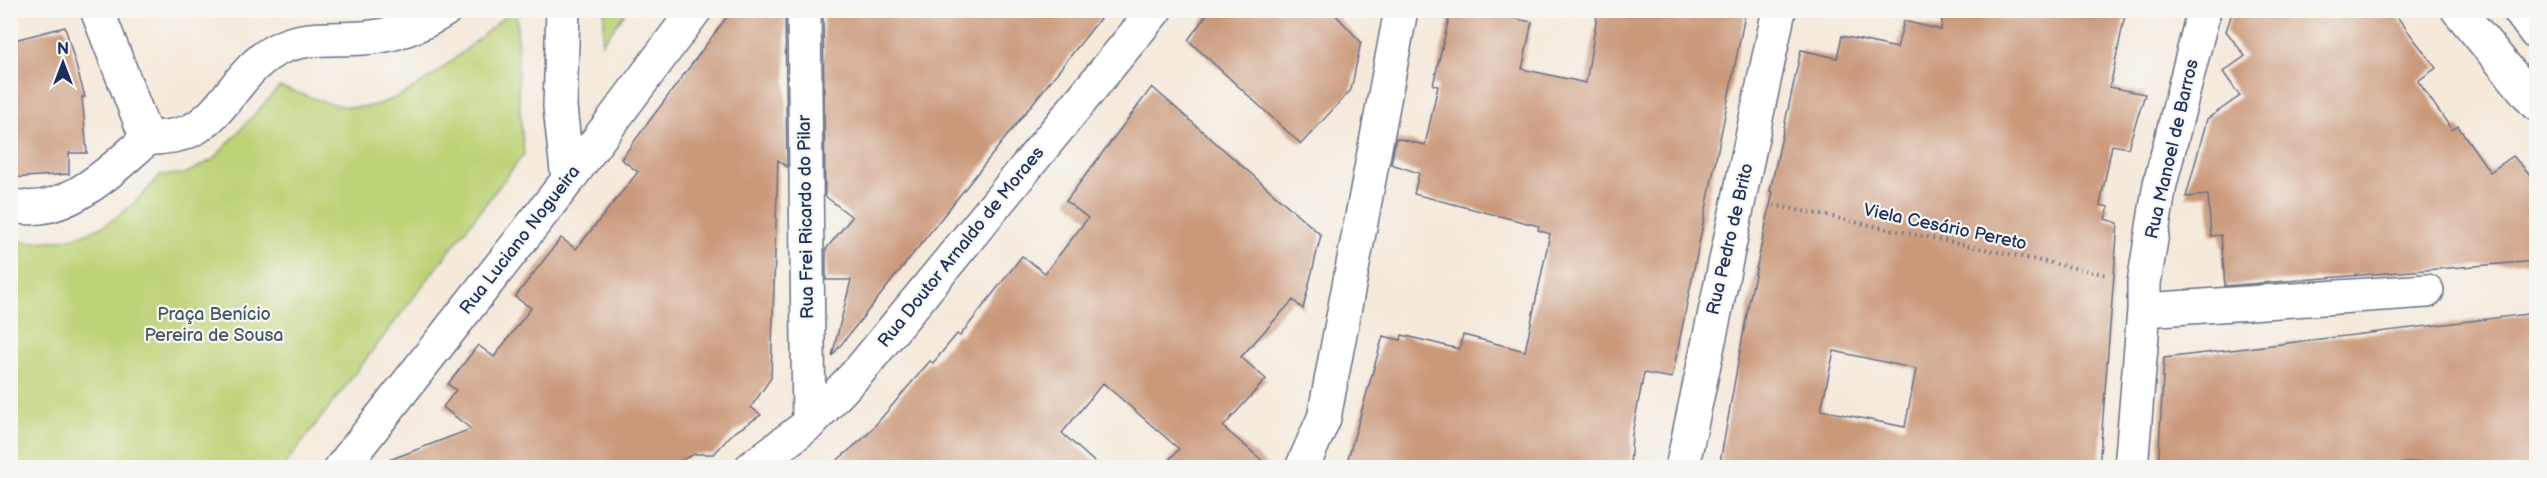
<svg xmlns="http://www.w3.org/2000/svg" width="2547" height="478" font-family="'Balsamiq Sans',sans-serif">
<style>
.green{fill:#bdd377;stroke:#6c816a;stroke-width:1.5}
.building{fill:#ca997a;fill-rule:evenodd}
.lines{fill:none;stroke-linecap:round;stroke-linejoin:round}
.minor-casing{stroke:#677089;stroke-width:36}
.path{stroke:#677089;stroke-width:4;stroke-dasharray:1.5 4.5;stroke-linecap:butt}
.minor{stroke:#fff;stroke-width:33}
.labels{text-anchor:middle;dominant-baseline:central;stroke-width:4.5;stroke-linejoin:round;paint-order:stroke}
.street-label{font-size:18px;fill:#1b2f5e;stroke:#f6f6f2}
.park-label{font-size:18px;fill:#445864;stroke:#f6f6f2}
</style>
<rect width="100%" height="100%" fill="#f6f6f2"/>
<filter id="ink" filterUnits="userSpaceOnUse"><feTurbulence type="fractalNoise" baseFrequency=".0167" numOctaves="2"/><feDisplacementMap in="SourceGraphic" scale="12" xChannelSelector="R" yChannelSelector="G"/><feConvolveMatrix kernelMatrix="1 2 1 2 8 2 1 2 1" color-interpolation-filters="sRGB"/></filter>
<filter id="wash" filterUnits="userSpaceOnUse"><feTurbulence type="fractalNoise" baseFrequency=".008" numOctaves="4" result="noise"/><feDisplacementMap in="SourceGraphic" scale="24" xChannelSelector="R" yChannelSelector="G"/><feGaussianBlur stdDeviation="1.35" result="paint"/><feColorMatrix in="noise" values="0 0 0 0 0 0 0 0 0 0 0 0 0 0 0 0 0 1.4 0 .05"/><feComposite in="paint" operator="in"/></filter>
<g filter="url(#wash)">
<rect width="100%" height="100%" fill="#f5e9da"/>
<path class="green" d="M 512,11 L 517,11 L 518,88 L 524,154 L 283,467 L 11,467 L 11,240 C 76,249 119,226 160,175 L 185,174 L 214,159 L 279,87 C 302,93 326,105 350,107 C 406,113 471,42 512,11 Z
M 605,11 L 627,11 L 602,43 Z"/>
<g id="blocks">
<path class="building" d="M 732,10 L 785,10 L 787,167 L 778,160 L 771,378 L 751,407 L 761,415 L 732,434 L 714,454 L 695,454 L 663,468 L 377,468 L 376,465 L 471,429 L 443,407 L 456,390 L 448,384 L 478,345 L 494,357 L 531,308 L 515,297 L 561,238 L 576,249 L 638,172 L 621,159 Z
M 823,10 L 1107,10 L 832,356 L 851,280 L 826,280 L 826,249 L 852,217 L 825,196 Z
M 1210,10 L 1331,10 L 1361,42 L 1351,90 L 1301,144 L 1188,40 Z
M 1451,10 L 1472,10 L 1532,22 L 1522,69 L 1586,83 L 1598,10 L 1746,10 L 1672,378 L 1644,373 L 1632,434 L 1630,468 L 1373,468 L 1347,462 L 1383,336 L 1401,340 L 1402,335 L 1459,349 L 1463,335 L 1525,351 L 1550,234 L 1538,230 L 1539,226 L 1414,194 L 1419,173 L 1391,164 L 1396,138 L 1425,145 L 1438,86 L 1433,85 Z
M 1943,10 L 2126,10 L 2110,87 L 2145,94 L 2128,148 L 2112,145 L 2100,205 L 2109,207 L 2105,219 L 2118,223 L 2099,468 L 1719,468 L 1749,302 L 1773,192 L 1770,191 L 1801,50 L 1837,58 L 1842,36 L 1897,48 L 1904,21 L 1941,30 ZM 1834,351 L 1916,369 L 1905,427 L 1821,410 Z
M 2233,10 L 2392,10 L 2436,68 L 2418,81 L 2452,130 L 2458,126 L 2490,172 L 2513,156 L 2536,181 L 2536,261 L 2225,286 L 2221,235 L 2211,236 L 2208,195 L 2186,197 L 2207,119 L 2240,96 L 2223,72 L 2245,56 L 2226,31 Z
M 65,27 L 85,97 L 82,97 L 87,153 L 69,153 L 69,174 L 10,178 L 10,41 Z
M 1152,87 L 1321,235 L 1303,309 L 1293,300 L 1241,357 L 1266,379 L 1223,427 L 1271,468 L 1162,468 L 1179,449 L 1103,383 L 1062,433 L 1101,468 L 828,468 L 866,436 L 930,361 L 933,363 L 957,334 L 960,336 L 1022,256 L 1045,273 L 1088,218 L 1066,201 Z
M 2536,313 L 2536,468 L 2421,468 L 2420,461 L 2368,468 L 2158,468 L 2164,358 Z"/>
</g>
</g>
<g filter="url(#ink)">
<use href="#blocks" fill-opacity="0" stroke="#677089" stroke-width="1.5"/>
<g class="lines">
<g class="minor-casing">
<path id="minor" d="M 97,10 L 147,139
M 563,10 L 560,107 L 568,180
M 804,10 L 809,424
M 2458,10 L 2536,104
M 2519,10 L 2536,33
M 147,139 C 161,137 178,137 192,130 C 228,111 240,65 282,47 C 307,36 337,40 363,38 C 393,36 420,26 445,10
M 10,205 C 63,220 110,171 147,139
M 2144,310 L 2427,291
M 341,468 L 568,180 L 695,10
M 751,468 L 809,424 L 860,370 L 1155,10
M 1302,468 L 1324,418 L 1401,10
M 1682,468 L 1779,10
M 2131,468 L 2144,310 L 2144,283 L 2160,184 L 2204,10"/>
</g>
<path class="path" d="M 1774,205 L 2108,275"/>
<use href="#minor" class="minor"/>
</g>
</g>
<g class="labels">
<g class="street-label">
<text transform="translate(2172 149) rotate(-77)">Rua Manoel de Barros</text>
<text transform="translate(806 217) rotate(-91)">Rua Frei Ricardo do Pilar</text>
<text transform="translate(1945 227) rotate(12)">Viela Cesário Pereto</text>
<text transform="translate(1730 239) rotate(-77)">Rua Pedro de Brito</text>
<text transform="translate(520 240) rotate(-52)">Rua Luciano Nogueira</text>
<text transform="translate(961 247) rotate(-51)">Rua Doutor Arnaldo de Moraes</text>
</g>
<g class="park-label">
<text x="214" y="314">Praça Benício<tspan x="214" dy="21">Pereira de Sousa</tspan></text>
</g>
</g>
<rect width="2547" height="478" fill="none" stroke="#f6f6f2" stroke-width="36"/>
<g transform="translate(63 63)" stroke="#f6f6f2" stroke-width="4.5" paint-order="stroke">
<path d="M0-4.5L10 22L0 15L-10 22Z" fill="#1b2f5e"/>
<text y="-9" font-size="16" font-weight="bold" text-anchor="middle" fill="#1b2f5e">N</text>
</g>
</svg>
